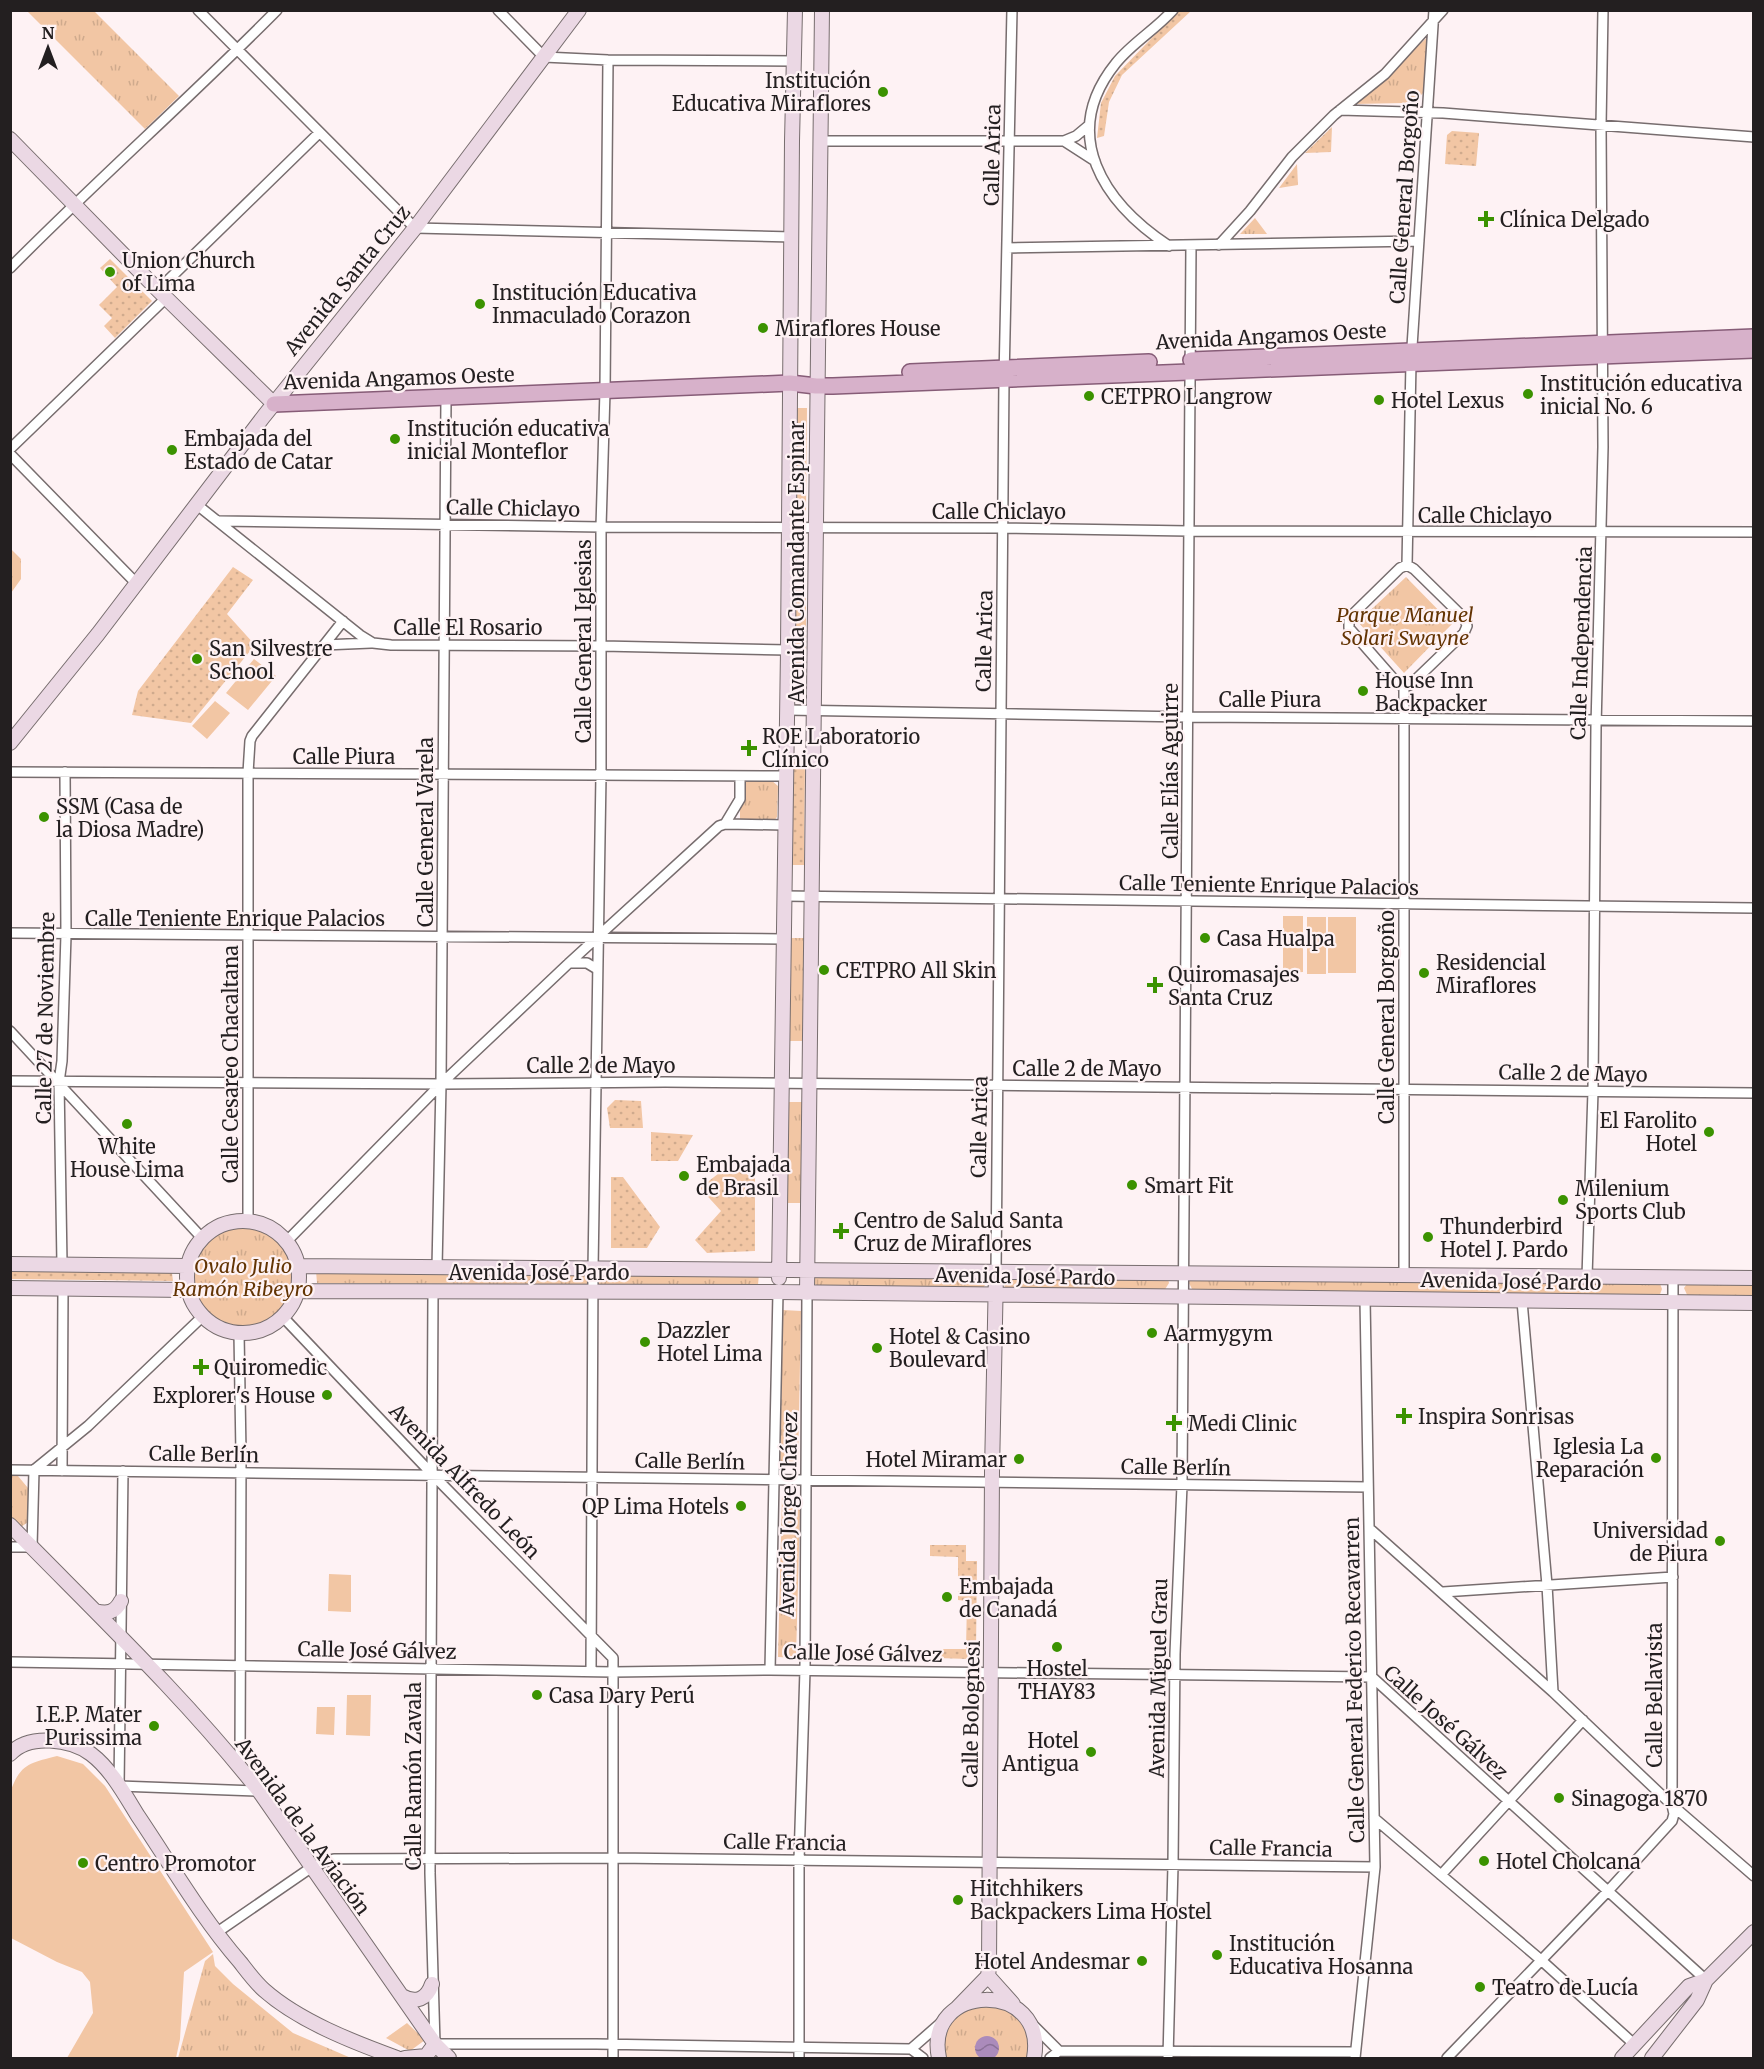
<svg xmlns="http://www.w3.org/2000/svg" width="1764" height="2069" font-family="Merriweather,serif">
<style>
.grass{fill:url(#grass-dots)}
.park{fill:url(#park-tufts)}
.pitch{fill:#f2c6a4}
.water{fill:url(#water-waves)}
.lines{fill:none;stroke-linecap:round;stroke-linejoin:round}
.street-casing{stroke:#776d6e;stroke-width:12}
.secondary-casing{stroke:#776d6e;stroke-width:16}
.primary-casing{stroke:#865c77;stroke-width:18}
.street{stroke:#fff;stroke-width:9}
.secondary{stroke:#ebd8e4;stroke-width:14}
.primary{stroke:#d7b1ca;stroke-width:15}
.poi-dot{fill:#3b9200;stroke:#fef2f4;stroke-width:2}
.labels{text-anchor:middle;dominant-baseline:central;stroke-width:4.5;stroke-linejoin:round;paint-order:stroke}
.poi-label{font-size:20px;fill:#231f20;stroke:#fef2f4;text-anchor:start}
.street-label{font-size:20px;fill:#231f20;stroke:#fef2f4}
.park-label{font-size:20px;font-style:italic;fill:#633403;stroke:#fef2f4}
</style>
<defs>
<pattern id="grass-dots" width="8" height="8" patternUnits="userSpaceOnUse" patternTransform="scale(1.5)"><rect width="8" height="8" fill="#f2c6a4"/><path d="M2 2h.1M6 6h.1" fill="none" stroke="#cfaa8d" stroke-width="1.8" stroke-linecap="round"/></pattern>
<pattern id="park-tufts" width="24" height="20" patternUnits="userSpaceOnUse" patternTransform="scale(1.5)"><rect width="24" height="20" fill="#f2c6a4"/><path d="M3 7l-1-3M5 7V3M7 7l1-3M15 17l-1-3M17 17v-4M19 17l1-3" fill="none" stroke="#cfaa8d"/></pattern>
<pattern id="water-waves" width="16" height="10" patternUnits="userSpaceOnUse" patternTransform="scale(1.5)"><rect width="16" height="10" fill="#ab8bbb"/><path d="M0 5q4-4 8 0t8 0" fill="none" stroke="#8b7198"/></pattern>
</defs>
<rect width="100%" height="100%" fill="#fef2f4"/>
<path class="grass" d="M 1178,11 L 1191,11 L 1122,75 L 1109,102 L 1104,136 L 1097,138 L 1101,103 L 1115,76 Z
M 1332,127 L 1331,152 L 1305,153 Z
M 1452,131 L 1479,133 L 1476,166 L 1445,164 L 1447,135 Z
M 1297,164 L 1298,185 L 1279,188 Z
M 110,259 L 152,301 L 115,338 L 104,326 L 112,318 L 99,305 L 117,287 L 100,268 Z
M 233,567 L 253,580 L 227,614 L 255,645 L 191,723 L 132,715 L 138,691 Z
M 792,567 L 806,567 L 806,670 L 791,670 Z
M 791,762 L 805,762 L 804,865 L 790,865 Z
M 615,1100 L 641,1101 L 643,1128 L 610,1128 L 607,1108 Z
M 651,1132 L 693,1135 L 678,1161 L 651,1161 Z
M 728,1166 L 755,1178 L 755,1251 L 707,1253 L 695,1240 L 721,1211 L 700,1188 Z
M 611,1177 L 623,1177 L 660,1227 L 647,1248 L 611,1248 Z
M 11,1263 L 171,1265 L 173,1281 L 11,1279 Z
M 930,1545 L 966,1545 L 966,1561 L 977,1561 L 976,1652 L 969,1659 L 937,1658 L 937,1649 L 966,1649 L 967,1601 L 958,1600 L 958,1591 L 966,1591 L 966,1577 L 958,1577 L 958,1557 L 930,1556 Z
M 1294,1960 L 1308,1961 L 1308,1972 L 1294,1972 Z"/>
<path class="park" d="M 27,11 L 94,11 L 179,96 L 145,129 Z
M 1432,33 L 1430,86 L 1417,99 L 1404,103 L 1354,104 Z
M 1255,218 L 1267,234 L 1240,234 Z
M 793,408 L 807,408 L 806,511 L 792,511 Z
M 11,549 L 21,559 L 21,579 L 11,593 Z
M 1406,577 L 1452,624 L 1404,673 L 1358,622 Z
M 740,780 L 771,780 L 778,786 L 777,817 L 773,822 L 740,821 Z
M 790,938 L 804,938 L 803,1041 L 789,1041 Z
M 788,1102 L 802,1102 L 801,1203 L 787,1203 Z
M192 1277a51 51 0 1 1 102 0a51 51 0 1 1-102 0Z
M 316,1271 L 759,1273 L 758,1285 L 317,1283 Z
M 815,1276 L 986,1278 L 987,1282 L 983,1288 L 819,1287 L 815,1284 Z
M 1003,1277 L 1168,1279 L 1169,1283 L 1164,1291 L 1006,1289 L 1002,1281 Z
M 1190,1279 L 1659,1281 L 1662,1289 L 1659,1297 L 1193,1291 L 1189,1283 Z
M 1689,1281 L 1753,1281 L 1753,1298 L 1688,1297 L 1684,1288 Z
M 783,1310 L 801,1311 L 798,1466 L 780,1466 Z
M 11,1475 L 18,1476 L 28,1488 L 28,1522 L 21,1527 L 11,1519 Z
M 782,1496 L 791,1496 L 791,1505 L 800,1510 L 796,1658 L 778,1657 Z
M 213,1954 L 215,1966 L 233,1984 L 293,2033 L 351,2058 L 178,2058 L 205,1961 Z
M 975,2005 L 999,2005 L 1019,2018 L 1030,2038 L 1029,2058 L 944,2058 L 943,2039 L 954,2018 Z
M 407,2023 L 425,2040 L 410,2051 L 386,2038 Z"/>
<path class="pitch" d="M 254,659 L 276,676 L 248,710 L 226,693 Z
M 215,701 L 230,713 L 207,739 L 192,726 Z
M 1283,916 L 1303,916 L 1303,972 L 1283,973 Z
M 1307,917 L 1326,917 L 1326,974 L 1307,974 Z
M 1328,917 L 1356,917 L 1356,973 L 1328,973 Z
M 329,1574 L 351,1575 L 351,1612 L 328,1611 Z
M 347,1695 L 371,1695 L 370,1736 L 346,1735 Z
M 317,1707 L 335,1707 L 334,1735 L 316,1734 Z
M 57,1756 L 83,1764 L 105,1786 L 213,1952 L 184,1972 L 180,2039 L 176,2058 L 67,2058 L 93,2013 L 90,1982 L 82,1972 L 57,1962 L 11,1938 L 11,1790 C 21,1763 31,1763 57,1756 Z"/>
<path class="water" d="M975 2048a12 12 0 1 1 24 0a12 12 0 1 1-24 0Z"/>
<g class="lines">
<g class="street-casing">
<path id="street" d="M 198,10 L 415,228 L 793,237
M 498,10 L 544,57 L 608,60 L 794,61
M 1340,110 L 1443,113 L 1754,137
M 819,141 L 1064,141 L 1076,136 L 1088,126
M 1064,141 L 1095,161
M 1219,245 L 1250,211 L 1292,157 L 1334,115 L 1385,74 L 1443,10
M 1169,246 C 1104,203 1058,135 1116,63 C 1132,43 1155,30 1173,10
M 1007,248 L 1419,241
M 10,268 C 97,180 190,98 277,10
M 158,290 L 319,133
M 10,449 L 166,298
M 10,454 L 136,583
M 196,504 L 360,635 L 373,643 L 391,645 L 602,646 L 788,650
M 219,521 L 601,527 L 1003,528 L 1189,531 L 1754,532
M 1407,565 L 1411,362 L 1434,10
M 324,645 L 371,643
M 1404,687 L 1410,685 L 1464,633 L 1467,626 L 1465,619 L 1414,569 L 1407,565
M 1404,687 L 1398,684 L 1349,628 L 1349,618 L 1400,568 L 1407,565
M 787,710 L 1187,717 L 1754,721
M 10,772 L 785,776
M 725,824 L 785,825
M 784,896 L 1754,908
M 10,933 L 783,939
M 569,963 L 587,963 L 597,969
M 10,1031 L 202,1238
M 10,1081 L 441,1084 L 665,1082 L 1754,1093
M 248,1222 L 248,773 L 250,741 L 252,736 L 343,621
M 286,1242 L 441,1084 L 569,963 L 719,826 L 725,824 L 740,799 L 740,776
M 62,1264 L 59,1082 L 62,1061 L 66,935 L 65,772
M 437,1267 L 441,1084 L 446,398
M 996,1272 L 1004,379 L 1012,10
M 1404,1276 L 1404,687
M 1587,1277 L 1593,1091 L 1596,727 L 1603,447 L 1601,126 L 1603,10
M 433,1292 L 430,1873 L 435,2044 L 596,2044 L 911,2049 L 923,2058
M 1522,1301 L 1547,1585 L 1553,1692
M 283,1317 L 433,1475 L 613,1658 L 613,2058
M 239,1333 L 241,1454 L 240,1766
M 10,1470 L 1368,1487
M 62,1471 L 63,1289
M 123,1471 L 119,1786 L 259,1791
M 1369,1528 L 1553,1692 L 1672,1805 L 1754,1876
M 10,1547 L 32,1547 L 34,1470 L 88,1426 L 202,1317
M 1443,1592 L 1673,1577
M 10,1662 L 613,1672 L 770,1670 L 1372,1677 L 1706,1980
M 770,1670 L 778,1292
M 591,1671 L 593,1269 L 601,775 L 601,527 L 605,391 L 608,60
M 1374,1818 L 1541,1960 L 1634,2044
M 1441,1875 L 1583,1720
M 216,1933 L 312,1867 L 334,1859 L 613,1858 L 1375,1867
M 1031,2023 L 1059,2051
M 911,2049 L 943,2021
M 799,2058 L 799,1860 L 805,1670 L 807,1293
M 1050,2058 L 1059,2051 L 1355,2052
M 1168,2058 L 1173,1865 L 1175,1654 L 1182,1485 L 1191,245
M 1355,2058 L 1375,1867 L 1365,1299
M 1447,2058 L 1608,1891 L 1672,1821 L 1674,1814 L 1672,1805 L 1673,1277"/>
</g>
<g class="secondary-casing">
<path id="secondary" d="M 10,139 L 158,290 L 274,404
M 10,743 L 98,634 L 264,416 L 415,228 L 579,10
M187 1277a56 56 0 1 1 112 0a56 56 0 1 1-112 0Z
M 10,1264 L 187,1266
M 298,1266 L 1754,1278
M 779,1278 L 788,650 L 792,141 L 795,10
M 10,1288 L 188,1290
M 297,1291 L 778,1292 L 1754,1303
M 807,1293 C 814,866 814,438 822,10
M 10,1525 C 95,1612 184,1696 259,1791 L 435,2044 L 449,2058
M 95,1611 C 107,1614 115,1613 121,1601
M 10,1754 C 29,1733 71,1739 91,1754 C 111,1769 125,1795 138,1816 C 171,1865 201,1917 240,1962 C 247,1971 255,1982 264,1990 C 299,2021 353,2042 397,2058
M 988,1976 L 1013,2004
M 402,1996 C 416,2004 427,1999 432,1984
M 956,2009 L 988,1976 L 989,1967 L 992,1472 L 996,1272
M 405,2058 L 426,2056 L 435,2044
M 939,2058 C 923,1982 1048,1979 1034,2058
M 1622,2058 L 1689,1986 L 1706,1980
M 1652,2058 L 1697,2000 L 1706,1980 L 1754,1932"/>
</g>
<g class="primary-casing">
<path id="primary" d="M 1191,360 L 1754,337
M 910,372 L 1149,362
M 274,404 L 790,383 L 816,386 L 833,386 L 1754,350"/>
</g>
<use href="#street" class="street"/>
<use href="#secondary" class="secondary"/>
<use href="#primary" class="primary"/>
</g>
<g class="poi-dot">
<circle cx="883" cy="92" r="6"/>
<path d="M1483 210h6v6h6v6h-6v6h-6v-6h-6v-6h6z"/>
<circle cx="110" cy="272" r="6"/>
<circle cx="480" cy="304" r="6"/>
<circle cx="763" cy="328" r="6"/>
<circle cx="1528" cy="394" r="6"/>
<circle cx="1089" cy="396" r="6"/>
<circle cx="1379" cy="400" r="6"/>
<circle cx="395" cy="439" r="6"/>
<circle cx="172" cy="450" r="6"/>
<circle cx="197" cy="659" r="6"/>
<circle cx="1363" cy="691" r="6"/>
<path d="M746 739h6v6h6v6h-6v6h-6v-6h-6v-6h6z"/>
<circle cx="44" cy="817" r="6"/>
<circle cx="1205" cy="938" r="6"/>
<circle cx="824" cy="970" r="6"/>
<circle cx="1424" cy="973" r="6"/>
<path d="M1152 976h6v6h6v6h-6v6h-6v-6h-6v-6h6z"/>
<circle cx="127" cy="1124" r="6"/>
<circle cx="1709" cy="1132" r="6"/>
<circle cx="684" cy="1176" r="6"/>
<circle cx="1132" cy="1185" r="6"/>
<circle cx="1563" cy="1200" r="6"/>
<path d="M838 1222h6v6h6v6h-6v6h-6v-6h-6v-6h6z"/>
<circle cx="1428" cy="1237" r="6"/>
<circle cx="1152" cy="1333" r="6"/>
<circle cx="645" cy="1342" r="6"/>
<circle cx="877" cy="1348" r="6"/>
<path d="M198 1358h6v6h6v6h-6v6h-6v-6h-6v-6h6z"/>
<circle cx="327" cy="1395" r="6"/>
<path d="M1401 1407h6v6h6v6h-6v6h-6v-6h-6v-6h6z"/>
<path d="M1171 1414h6v6h6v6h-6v6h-6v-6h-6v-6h6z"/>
<circle cx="1656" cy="1458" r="6"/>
<circle cx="1019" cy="1459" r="6"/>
<circle cx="741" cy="1506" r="6"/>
<circle cx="1720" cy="1541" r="6"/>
<circle cx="947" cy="1597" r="6"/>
<circle cx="1057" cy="1647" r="6"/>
<circle cx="537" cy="1695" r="6"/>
<circle cx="154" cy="1726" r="6"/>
<circle cx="1091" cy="1752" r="6"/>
<circle cx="1559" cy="1798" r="6"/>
<circle cx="1484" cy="1861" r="6"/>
<circle cx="83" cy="1863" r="6"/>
<circle cx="958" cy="1900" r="6"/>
<circle cx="1217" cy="1955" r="6"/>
<circle cx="1142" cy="1961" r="6"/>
<circle cx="1480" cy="1987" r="6"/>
</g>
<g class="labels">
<g class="poi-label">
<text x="871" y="80" text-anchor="end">Institución<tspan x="871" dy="23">Educativa Miraflores</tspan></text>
<text x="1500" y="219">Clínica Delgado</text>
<text x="122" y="260">Union Church<tspan x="122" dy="23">of Lima</tspan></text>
<text x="492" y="292">Institución Educativa<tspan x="492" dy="23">Inmaculado Corazon</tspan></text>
<text x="775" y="328">Miraflores House</text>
<text x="1540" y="383">Institución educativa<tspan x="1540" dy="23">inicial No. 6</tspan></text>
<text x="1101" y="396">CETPRO Langrow</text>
<text x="1391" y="400">Hotel Lexus</text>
<text x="407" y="428">Institución educativa<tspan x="407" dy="23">inicial Monteflor</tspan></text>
<text x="184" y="438">Embajada del<tspan x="184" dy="23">Estado de Catar</tspan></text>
<text x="209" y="648">San Silvestre<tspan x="209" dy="23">School</tspan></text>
<text x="1375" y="680">House Inn<tspan x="1375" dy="23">Backpacker</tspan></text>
<text x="762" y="736">ROE Laboratorio<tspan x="762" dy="23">Clínico</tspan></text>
<text x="56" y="806">SSM (Casa de<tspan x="56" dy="23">la Diosa Madre)</tspan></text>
<text x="1217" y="938">Casa Hualpa</text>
<text x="1436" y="962">Residencial<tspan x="1436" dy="23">Miraflores</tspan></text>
<text x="836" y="970">CETPRO All Skin</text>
<text x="1168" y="974">Quiromasajes<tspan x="1168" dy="23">Santa Cruz</tspan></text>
<text x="1697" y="1120" text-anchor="end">El Farolito<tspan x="1697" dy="23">Hotel</tspan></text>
<text x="127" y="1146" text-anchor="middle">White<tspan x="127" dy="23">House Lima</tspan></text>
<text x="696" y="1164">Embajada<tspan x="696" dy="23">de Brasil</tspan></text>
<text x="1144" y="1185">Smart Fit</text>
<text x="1575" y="1188">Milenium<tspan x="1575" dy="23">Sports Club</tspan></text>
<text x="854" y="1220">Centro de Salud Santa<tspan x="854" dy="23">Cruz de Miraflores</tspan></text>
<text x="1440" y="1226">Thunderbird<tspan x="1440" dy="23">Hotel J. Pardo</tspan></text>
<text x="657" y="1330">Dazzler<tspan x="657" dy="23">Hotel Lima</tspan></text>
<text x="1164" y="1333">Aarmygym</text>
<text x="889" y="1336">Hotel &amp; Casino<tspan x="889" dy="23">Boulevard</tspan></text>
<text x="214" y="1367">Quiromedic</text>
<text x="315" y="1395" text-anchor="end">Explorer's House</text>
<text x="1418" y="1416">Inspira Sonrisas</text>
<text x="1188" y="1423">Medi Clinic</text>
<text x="1644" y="1446" text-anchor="end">Iglesia La<tspan x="1644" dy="23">Reparación</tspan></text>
<text x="1007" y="1459" text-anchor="end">Hotel Miramar</text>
<text x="729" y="1506" text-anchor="end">QP Lima Hotels</text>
<text x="1708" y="1530" text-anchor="end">Universidad<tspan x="1708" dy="23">de Piura</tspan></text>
<text x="959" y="1586">Embajada<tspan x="959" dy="23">de Canadá</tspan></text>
<text x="1057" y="1668" text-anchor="middle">Hostel<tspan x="1057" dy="23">THAY83</tspan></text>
<text x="549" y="1695">Casa Dary Perú</text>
<text x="142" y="1714" text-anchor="end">I.E.P. Mater<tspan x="142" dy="23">Purissima</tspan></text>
<text x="1079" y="1740" text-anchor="end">Hotel<tspan x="1079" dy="23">Antigua</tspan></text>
<text x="1571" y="1798">Sinagoga 1870</text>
<text x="1496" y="1861">Hotel Cholcana</text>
<text x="95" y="1863">Centro Promotor</text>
<text x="970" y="1888">Hitchhikers<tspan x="970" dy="23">Backpackers Lima Hostel</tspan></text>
<text x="1229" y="1943">Institución<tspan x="1229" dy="23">Educativa Hosanna</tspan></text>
<text x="1130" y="1961" text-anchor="end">Hotel Andesmar</text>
<text x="1492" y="1987">Teatro de Lucía</text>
</g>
<g class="street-label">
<text transform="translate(992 155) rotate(-89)">Calle Arica</text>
<text transform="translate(1404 197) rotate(-86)">Calle General Borgoño</text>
<text transform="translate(347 280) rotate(-51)">Avenida Santa Cruz</text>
<text transform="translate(1271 336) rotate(-3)">Avenida Angamos Oeste</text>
<text transform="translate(399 378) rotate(-2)">Avenida Angamos Oeste</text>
<text transform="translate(513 508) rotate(1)">Calle Chiclayo</text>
<text x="999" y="511">Calle Chiclayo</text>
<text x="1485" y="515">Calle Chiclayo</text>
<text transform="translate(796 562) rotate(-90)">Avenida Comandante Espinar</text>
<text x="468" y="627">Calle El Rosario</text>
<text transform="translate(583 641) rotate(-90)">Calle General Iglesias</text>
<text transform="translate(984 641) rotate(-89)">Calle Arica</text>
<text transform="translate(1581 643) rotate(-88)">Calle Independencia</text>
<text x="1270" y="699">Calle Piura</text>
<text x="344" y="756">Calle Piura</text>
<text transform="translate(1170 771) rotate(-90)">Calle Elías Aguirre</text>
<text transform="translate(425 832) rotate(-90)">Calle General Varela</text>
<text transform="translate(1269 885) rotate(1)">Calle Teniente Enrique Palacios</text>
<text x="235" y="918">Calle Teniente Enrique Palacios</text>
<text transform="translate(1386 1017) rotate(-90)">Calle General Borgoño</text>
<text transform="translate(45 1018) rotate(-89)">Calle 27 de Noviembre</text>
<text transform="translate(230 1064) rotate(-90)">Calle Cesareo Chacaltana</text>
<text x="601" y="1065">Calle 2 de Mayo</text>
<text x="1087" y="1068">Calle 2 de Mayo</text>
<text transform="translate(1573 1073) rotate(1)">Calle 2 de Mayo</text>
<text transform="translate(979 1127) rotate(-89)">Calle Arica</text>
<text x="539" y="1272">Avenida José Pardo</text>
<text transform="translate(1025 1276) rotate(1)">Avenida José Pardo</text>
<text transform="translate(1511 1281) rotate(1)">Avenida José Pardo</text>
<text transform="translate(204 1454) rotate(1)">Calle Berlín</text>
<text transform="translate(690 1461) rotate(1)">Calle Berlín</text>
<text transform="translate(1176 1467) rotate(1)">Calle Berlín</text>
<text transform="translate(465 1481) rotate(46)">Avenida Alfredo León</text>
<text transform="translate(788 1514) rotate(-89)">Avenida Jorge Chávez</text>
<text transform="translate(377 1650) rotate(1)">Calle José Gálvez</text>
<text transform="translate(863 1653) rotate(1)">Calle José Gálvez</text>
<text transform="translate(1158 1678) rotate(-89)">Avenida Miguel Grau</text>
<text transform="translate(1354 1680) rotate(-91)">Calle General Federico Recavarren</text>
<text transform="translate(1654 1695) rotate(-90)">Calle Bellavista</text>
<text transform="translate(971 1714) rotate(-89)">Calle Bolognesi</text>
<text transform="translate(1446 1722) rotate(42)">Calle José Gálvez</text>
<text transform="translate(413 1776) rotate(-90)">Calle Ramón Zavala</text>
<text transform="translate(303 1826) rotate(54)">Avenida de la Aviación</text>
<text transform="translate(785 1842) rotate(1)">Calle Francia</text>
<text transform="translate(1271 1848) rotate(1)">Calle Francia</text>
</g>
<g class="park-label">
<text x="1405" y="614">Parque Manuel<tspan x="1405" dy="23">Solari Swayne</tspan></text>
<text x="243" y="1265">Ovalo Julio<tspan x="243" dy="23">Ramón Ribeyro</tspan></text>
</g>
</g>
<rect width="1764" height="2069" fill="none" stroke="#231f20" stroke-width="24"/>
<g transform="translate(48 48)" stroke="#fef2f4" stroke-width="4.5" paint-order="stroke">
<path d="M0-4.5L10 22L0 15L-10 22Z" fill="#231f20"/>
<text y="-9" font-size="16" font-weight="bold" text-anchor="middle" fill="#231f20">N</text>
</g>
</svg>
